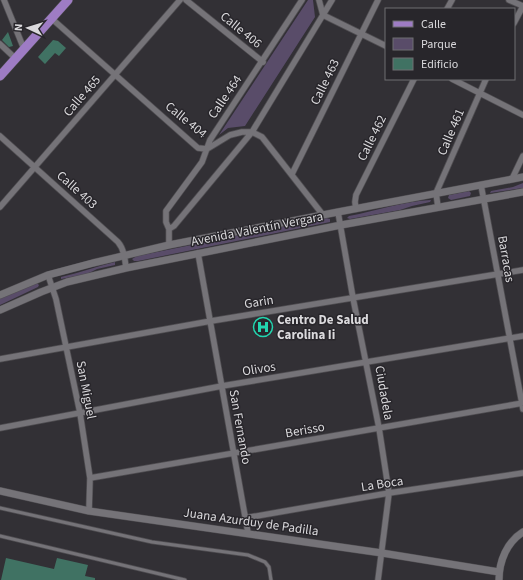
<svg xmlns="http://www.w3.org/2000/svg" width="523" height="580" font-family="'Source Sans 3',sans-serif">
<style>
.green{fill:#594c69}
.building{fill:#407263}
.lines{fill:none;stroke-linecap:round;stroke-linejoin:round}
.service-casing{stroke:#504e52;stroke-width:4.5}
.minor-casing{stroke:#504e52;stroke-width:7}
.tertiary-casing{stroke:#504e52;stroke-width:8}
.primary-casing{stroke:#504e52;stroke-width:10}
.service{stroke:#757378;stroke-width:3}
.minor{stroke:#757378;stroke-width:5.5}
.tertiary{stroke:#757378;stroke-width:7}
.primary{stroke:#9e7cc4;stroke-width:9}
.labels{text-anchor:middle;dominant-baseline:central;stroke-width:3;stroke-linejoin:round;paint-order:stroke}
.street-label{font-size:13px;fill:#dad9dc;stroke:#28262b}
.poi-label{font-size:13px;font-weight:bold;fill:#dad9dc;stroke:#28262b;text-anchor:start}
</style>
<rect width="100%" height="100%" fill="#323035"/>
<path class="green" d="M 308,0 L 313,0 L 315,17 L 245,126 L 228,128 L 219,135 Z
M 523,183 L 523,188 L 490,193 L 491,191 L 513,187 Z
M 469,191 L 471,193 L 470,196 L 451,200 L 448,198 L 449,195 Z
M 431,200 L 430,202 L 412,206 L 400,210 L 350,219 L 347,218 L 349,216 C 376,211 404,201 431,200 Z
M 326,218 L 330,219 L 330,222 L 138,261 L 134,261 L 132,259 L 137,256 Z
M 115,262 L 115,265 L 97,269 L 87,274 L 61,279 L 61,277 C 80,273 97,266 115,262 Z
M 36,282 L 39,285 L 38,287 L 0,305 L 0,298 Z"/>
<path class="building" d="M 8,32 L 13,46 L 9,47 L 2,40 Z
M 53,40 L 58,41 L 66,48 L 59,56 L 55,53 L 45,64 L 38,57 Z
M 6,558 L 54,569 L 57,558 L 88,565 L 85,576 L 95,578 L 95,580 L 1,580 Z"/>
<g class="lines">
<g class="service-casing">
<path id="service" d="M 0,508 L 152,542 L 248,555 L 265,562 L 269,567 L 271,580
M 0,536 L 185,580"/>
</g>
<g class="minor-casing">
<path id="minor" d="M 4,0 L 24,49
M 186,0 L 263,62
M 319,0 L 323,15
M 509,0 L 523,6
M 447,9 L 452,0
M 323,15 L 386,46
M 51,18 L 198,148 L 207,149 L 230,135 L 242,132 L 252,132 L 262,137 L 323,215
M 514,23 L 523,6
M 0,44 L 15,58
M 452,79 L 523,115
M 0,136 L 118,242 C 124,249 125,259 126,268
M 292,174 L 378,0
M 512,179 L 523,156
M 481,185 L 523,409
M 0,207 L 180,0
M 438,207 L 436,193 L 486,79
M 356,209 L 355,202 L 356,195 L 414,79
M 338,212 L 353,298 L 379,428 L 389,493 L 378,580
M 169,229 L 174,226 L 252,132 L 332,0
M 169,245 L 169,229 L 166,222 L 166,211 L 202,162 L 210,140 L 302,0
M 198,253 L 248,533
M 48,275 L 56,299 L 80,413 L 90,478 L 89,511
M 0,359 L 211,321 L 523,270
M 0,428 L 222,386 L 523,336
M 90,478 L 523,403
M 245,518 L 389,493 L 523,473"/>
</g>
<g class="tertiary-casing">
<path id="tertiary" d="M 0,295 L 48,275 L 93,263 L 169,245 L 338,212 L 523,177
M 0,310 L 41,292 L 67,282 L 126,268 L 341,225 L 523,192
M 0,491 L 89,511 L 382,553 L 499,572
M 499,580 C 499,561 507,542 523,532"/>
</g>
<g class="primary-casing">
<path id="primary" d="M 0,76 L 68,0"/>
</g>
<use href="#service" class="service"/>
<use href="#minor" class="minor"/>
<use href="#tertiary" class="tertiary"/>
<use href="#primary" class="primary"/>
</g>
<defs>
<g id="hospital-ring" transform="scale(1)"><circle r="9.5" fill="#28262b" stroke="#22d5af" stroke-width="1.5"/><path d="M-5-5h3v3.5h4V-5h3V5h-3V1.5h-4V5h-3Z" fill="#22d5af"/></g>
</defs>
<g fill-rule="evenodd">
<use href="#hospital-ring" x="263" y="327"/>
</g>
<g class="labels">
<g class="street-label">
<text transform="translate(241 30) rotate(39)">Calle 406</text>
<text transform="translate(325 82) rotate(-64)">Calle 463</text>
<text transform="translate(82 96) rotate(-49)">Calle 465</text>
<text transform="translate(225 97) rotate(-56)">Calle 464</text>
<text transform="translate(186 120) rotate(39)">Calle 404</text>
<text transform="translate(451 132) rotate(-67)">Calle 461</text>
<text transform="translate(372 138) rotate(-64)">Calle 462</text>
<text transform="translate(77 190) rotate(42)">Calle 403</text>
<text transform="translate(257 229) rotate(-11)">Avenida Valentín Vergara</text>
<text transform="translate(506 259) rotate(80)">Barracas</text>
<text transform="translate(259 302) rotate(-9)">Garin</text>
<text transform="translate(259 369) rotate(-9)">Olivos</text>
<text transform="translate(86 390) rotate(79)">San Miguel</text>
<text transform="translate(384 393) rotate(80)">Ciudadela</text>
<text transform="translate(240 427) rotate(80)">San Fernando</text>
<text transform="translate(305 430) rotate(-10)">Berisso</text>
<text transform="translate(382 484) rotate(-9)">La Boca</text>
<text transform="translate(251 522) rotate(8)">Juana Azurduy de Padilla</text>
</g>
<g class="poi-label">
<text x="277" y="320">Centro De Salud<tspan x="277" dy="15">Carolina Ii</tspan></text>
</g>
</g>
<rect x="385" y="8" width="130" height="72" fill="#28262b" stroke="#6f6e72"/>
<rect x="393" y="21" width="20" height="6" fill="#9e7cc4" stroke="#6f6e72"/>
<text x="421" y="28" font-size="12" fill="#dad9dc">Calle</text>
<rect x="393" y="38" width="20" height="12" fill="#594c69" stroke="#6f6e72"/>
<text x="421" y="48" font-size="12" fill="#dad9dc">Parque</text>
<rect x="393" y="58" width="20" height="12" fill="#407263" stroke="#6f6e72"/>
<text x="421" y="68" font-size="12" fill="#dad9dc">Edificio</text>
<g transform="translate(28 28) rotate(274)" stroke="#28262b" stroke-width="3" paint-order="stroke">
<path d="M0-3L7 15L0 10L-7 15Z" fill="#dad9dc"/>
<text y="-6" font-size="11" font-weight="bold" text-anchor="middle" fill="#dad9dc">N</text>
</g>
</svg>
